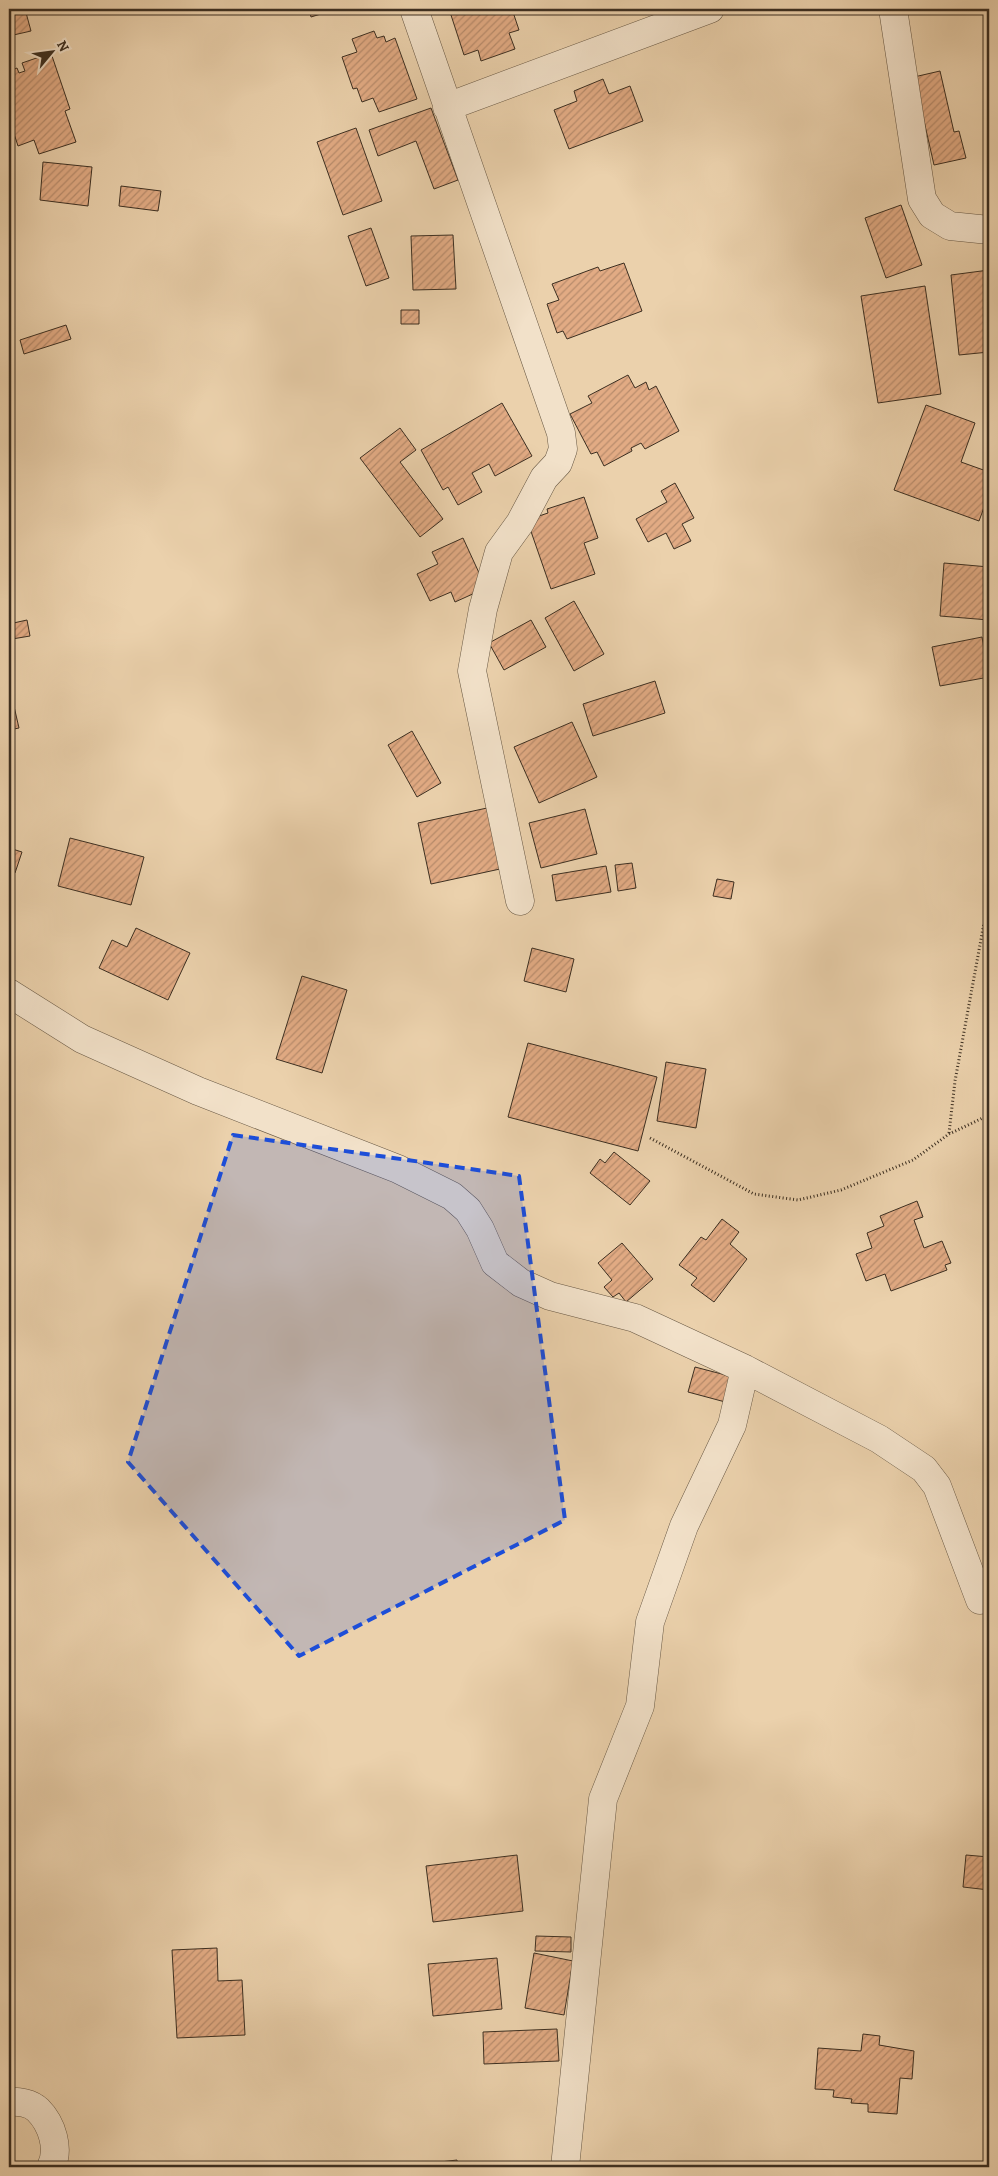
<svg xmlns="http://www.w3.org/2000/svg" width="998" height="2176" font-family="Alegreya,serif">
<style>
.building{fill:url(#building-hatch);stroke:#3c2f21}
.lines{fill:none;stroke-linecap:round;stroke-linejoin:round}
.minor-casing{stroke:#685844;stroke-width:29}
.path{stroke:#3c2f21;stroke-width:3;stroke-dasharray:1 2.5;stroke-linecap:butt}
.minor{stroke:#f2e1c9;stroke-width:28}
.marked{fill:#1d4ed8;fill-opacity:0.2;stroke:#1d4ed8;stroke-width:4;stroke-dasharray:10 6;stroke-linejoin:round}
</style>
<defs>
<pattern id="building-hatch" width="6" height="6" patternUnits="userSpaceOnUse" patternTransform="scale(1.25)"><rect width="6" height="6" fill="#e2ab84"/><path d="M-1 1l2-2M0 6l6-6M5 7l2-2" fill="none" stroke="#b88c6c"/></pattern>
</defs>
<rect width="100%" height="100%" fill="#ebd1ac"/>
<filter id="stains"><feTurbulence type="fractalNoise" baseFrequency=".004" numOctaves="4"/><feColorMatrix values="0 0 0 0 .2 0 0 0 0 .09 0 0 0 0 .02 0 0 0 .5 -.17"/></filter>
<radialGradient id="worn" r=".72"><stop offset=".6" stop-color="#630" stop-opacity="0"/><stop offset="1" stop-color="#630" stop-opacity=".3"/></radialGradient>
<path class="building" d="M 9,9 L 25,9 L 31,31 L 9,36 Z
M 309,9 L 337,9 L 311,17 Z
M 461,9 L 512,9 L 519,30 L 509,33 L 515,49 L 481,61 L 478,50 L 464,55 L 450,12 Z
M 374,31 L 377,38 L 384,36 L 386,42 L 395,38 L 417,99 L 379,112 L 373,98 L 362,102 L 357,88 L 353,89 L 342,57 L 357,52 L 352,39 Z
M 51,53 L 70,109 L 65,111 L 76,142 L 39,154 L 34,140 L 18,146 L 9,118 L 9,71 L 17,68 L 19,73 L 25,71 L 22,63 Z
M 940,71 L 954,132 L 959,131 L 966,158 L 934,165 L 914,77 Z
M 603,79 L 609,94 L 630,86 L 643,121 L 569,149 L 554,110 L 577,101 L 574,91 Z
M 431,108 L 458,180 L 434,189 L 416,141 L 378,156 L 369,130 Z
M 356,128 L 382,201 L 343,215 L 317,142 Z
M 43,162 L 92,167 L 88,206 L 40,200 Z
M 121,186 L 161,191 L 158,211 L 119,206 Z
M 901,205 L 922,265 L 886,278 L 865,218 Z
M 371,228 L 389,278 L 366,286 L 348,236 Z
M 453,235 L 456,289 L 413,290 L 411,236 Z
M 624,263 L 642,311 L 567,339 L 563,331 L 557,333 L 547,304 L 559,300 L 552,284 L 598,267 L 600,271 Z
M 989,270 L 989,352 L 959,355 L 951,275 Z
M 925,286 L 941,394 L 878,403 L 861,296 Z
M 401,310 L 419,310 L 419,324 L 401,324 Z
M 66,325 L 71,339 L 24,354 L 20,340 Z
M 628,375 L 635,388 L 646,382 L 649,390 L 656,386 L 679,431 L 645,449 L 641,443 L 631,448 L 632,451 L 604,466 L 597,452 L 591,454 L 570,414 L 592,403 L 588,396 Z
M 502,403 L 532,456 L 495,476 L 489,464 L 472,473 L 482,492 L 458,505 L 448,487 L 443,490 L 421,450 Z
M 926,405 L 975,423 L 961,462 L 989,472 L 989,494 L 979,521 L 894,490 Z
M 400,428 L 416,450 L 400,462 L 443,519 L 420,537 L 360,458 Z
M 675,483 L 694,518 L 682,524 L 691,541 L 674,549 L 666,533 L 648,542 L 636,519 L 667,502 L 661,491 Z
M 584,497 L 598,538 L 584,543 L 595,574 L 551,589 L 527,520 L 548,513 L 547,509 Z
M 463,538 L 486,588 L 455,602 L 451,592 L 430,601 L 417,574 L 438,564 L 432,552 Z
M 944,563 L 989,567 L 989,620 L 940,616 Z
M 574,601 L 604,654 L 574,671 L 545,618 Z
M 27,620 L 30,636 L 12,639 L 9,624 Z
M 531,620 L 546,647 L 504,670 L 489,643 Z
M 982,637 L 989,677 L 940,686 L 932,647 Z
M 655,681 L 665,713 L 593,736 L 583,704 Z
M 13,702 L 19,728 L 9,730 L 9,703 Z
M 572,722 L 597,777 L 539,803 L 514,747 Z
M 412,731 L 441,783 L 417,797 L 388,745 Z
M 487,808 L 500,869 L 431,884 L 418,823 Z
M 585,809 L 597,854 L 541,868 L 529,823 Z
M 70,838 L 144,857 L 131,905 L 58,886 Z
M 9,848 L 22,852 L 15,873 L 9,871 Z
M 632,863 L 636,888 L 618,891 L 615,865 Z
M 606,866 L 611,892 L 556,901 L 552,875 Z
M 717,879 L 734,882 L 731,899 L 713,896 Z
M 9,886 L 14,888 L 9,902 Z
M 136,928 L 190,953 L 168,1000 L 99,968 L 112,940 L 127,947 Z
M 532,948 L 574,959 L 566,992 L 524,981 Z
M 302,976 L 347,990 L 322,1073 L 276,1059 Z
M 528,1043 L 657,1077 L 638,1151 L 508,1117 Z
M 666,1062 L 706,1069 L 696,1128 L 657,1121 Z
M 614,1152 L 650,1181 L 630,1205 L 590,1173 L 600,1159 L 605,1163 Z
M 917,1201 L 923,1217 L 914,1220 L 924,1248 L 942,1241 L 951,1263 L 945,1265 L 947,1270 L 891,1291 L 885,1274 L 866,1281 L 856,1254 L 872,1248 L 867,1233 L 884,1226 L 880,1216 Z
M 722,1219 L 739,1232 L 730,1244 L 747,1259 L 714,1302 L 691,1285 L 697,1278 L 679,1265 L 701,1237 L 706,1240 Z
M 622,1243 L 653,1279 L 626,1302 L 619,1293 L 613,1297 L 604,1287 L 612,1280 L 598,1263 Z
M 695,1367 L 737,1378 L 729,1403 L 688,1392 Z
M 517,1855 L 523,1911 L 433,1922 L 426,1866 Z
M 966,1855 L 989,1857 L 989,1890 L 963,1887 Z
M 536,1936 L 571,1937 L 571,1952 L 535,1951 Z
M 217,1948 L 218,1981 L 242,1980 L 245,2035 L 177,2038 L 172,1950 Z
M 534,1953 L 573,1961 L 564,2015 L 525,2008 Z
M 497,1958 L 502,2009 L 433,2016 L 428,1964 Z
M 557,2029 L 559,2061 L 484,2064 L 483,2032 Z
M 863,2034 L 880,2036 L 879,2045 L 914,2051 L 912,2079 L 900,2078 L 897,2114 L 868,2112 L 868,2104 L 851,2103 L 852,2099 L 833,2097 L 834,2090 L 815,2089 L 818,2048 L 861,2051 Z
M 457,2160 L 458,2167 L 415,2167 L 415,2165 Z"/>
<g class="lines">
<g class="minor-casing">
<path id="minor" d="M 414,9 L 561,433 L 563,449 L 558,463 L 544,478 L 520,523 L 499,552 L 483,609 L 472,671 L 520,901
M 893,9 L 922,199 L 932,215 L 950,226 L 989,230
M 447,107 L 710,9
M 9,993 L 82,1039 L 198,1091 L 398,1169 L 452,1196 L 468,1210 L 480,1229 L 495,1263 L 521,1283 L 550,1296 L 635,1318 L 745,1369 L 879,1439 L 924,1469 L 937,1486 L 980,1600
M 9,2102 C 18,2101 31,2103 38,2110 C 52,2124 60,2149 51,2167
M 565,2167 L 603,1799 L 640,1706 L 650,1622 L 684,1526 L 732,1425 L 745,1369"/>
</g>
<path class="path" d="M 949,1133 L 955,1081 L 984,923
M 650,1138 L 754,1194 L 798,1200 L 841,1190 L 913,1160 L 949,1134 L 989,1115"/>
<use href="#minor" class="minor"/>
</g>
<path class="marked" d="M 233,1135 L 519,1176 L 565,1520 L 299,1656 L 128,1462 Z"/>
<rect width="998" height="2176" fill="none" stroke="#ebd1ac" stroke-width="30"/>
<rect x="10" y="10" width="978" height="2156" fill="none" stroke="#3c2f21" stroke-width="2.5"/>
<rect x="15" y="15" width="968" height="2146" fill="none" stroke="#3c2f21"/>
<g transform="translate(52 52) rotate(61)" stroke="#f2e1c9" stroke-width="4" paint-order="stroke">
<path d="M0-4L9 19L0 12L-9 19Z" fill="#3c2f21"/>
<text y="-8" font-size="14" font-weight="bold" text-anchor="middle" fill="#3c2f21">N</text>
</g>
<rect width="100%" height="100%" filter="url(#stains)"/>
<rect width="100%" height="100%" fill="url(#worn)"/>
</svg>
